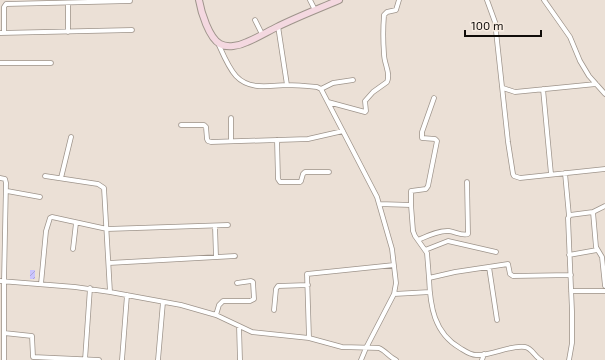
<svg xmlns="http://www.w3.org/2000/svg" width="605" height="360" font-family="'Exo 2',sans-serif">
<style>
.building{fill:url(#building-hatch)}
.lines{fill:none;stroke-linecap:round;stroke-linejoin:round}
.street-casing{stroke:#9e948b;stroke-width:5.5}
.secondary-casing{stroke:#9e948b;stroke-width:8}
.street{stroke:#fff;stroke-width:4}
.secondary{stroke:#f4d8e0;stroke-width:6}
</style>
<defs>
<pattern id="building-hatch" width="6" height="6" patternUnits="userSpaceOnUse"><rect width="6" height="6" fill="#cac4fd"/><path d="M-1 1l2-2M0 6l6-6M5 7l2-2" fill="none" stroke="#aca7d8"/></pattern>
</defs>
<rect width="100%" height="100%" fill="#ebe0d6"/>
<path class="building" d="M 30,270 L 35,270 L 35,279 L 30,279 Z"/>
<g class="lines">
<g class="street-casing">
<path id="street" d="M 310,0 L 315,10
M 487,0 L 495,22 L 508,142 L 513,174 L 514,176 L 520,178 L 605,169
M 544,0 L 570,37 L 580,61 L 589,76 L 605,94
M 255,20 L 262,34
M 278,26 L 287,85
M 68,32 L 68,3
M 0,33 L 132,30
M 4,33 L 4,7 L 6,4 L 130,1
M 218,43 C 223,54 228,67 236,76 C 249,90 268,86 286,85 C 296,85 307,86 317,87 L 321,89 L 377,197 L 392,249 L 396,283 L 394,294 L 366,348 L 361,360
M 0,63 L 51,63
M 503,88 L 515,92 L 596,84
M 321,89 L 333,83 L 353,80
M 543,89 L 551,174
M 328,102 L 365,112 L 366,111 L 365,101 L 373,92 L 387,82 C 391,73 384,64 384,54 C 383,41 383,28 384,15 L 387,12 L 396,10 L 399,0
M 231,118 L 231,140
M 181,125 L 204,125 L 206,127 L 207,139 L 208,141 L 211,142 L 308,139 L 343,131
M 277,140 L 278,179 L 280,182 L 300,182 L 301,181 L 303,174 L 305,172 L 329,172
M 565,173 L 569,216
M 45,176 L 98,184 L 104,188 L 110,292
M 0,178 L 5,179 L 6,183 L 4,281 L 4,360
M 61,178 L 71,137
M 7,191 L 40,197
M 379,204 L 411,205 L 413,231 L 415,236 L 427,253 L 429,278
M 411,205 L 411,191 L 426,189 L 428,186 L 437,141 L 435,139 L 422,138 L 422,132 L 434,98
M 593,212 L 596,247 L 602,257 L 605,286
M 215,226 L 216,257
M 418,240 C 427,236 439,230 449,231 C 456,232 462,236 468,234 L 467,182
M 73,249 L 76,223
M 425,250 L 448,241 L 496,252
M 569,255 L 597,250
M 109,263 L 235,256
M 489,267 L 497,320
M 0,281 L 75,287 L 110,292 L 181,305 L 216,315 L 252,332 L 309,338 L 342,347 L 379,348 C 386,351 389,357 396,360
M 41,284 L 46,231 L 50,218 L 52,217 L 107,229 L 228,225
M 571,291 L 605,291
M 394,294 L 430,292
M 274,310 L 276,289 L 278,286 L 308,285
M 216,315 L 219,305 L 223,301 L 250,301 L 254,299 L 253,282 L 251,281 L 237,283
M 239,326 L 240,360
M 4,333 L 32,336 L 33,357 L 99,360
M 309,338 L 307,274 L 394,265
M 85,360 L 90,288
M 122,360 L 127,295
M 158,360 L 163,302
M 482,360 L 484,354
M 541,360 C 535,357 532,348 525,347 C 508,345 493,356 476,355 C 470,355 465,351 460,348 C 434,333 430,306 429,278 L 455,272 L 508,264 L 510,274 L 513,276 L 571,275
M 569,360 L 572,343 L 572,311 L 568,218 L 570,215 L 593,212 L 605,206"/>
</g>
<g class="secondary-casing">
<path id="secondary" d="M 199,0 C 201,12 209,38 220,44 C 227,48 239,46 247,42 C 257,38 267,32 277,27 C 297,17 318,9 339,0"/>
</g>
<use href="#street" class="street"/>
<use href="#secondary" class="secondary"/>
</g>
<path d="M465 30v6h76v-6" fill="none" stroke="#100c09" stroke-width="2"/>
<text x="471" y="30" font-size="12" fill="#100c09" stroke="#f8ede3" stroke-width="3" paint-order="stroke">100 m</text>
</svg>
